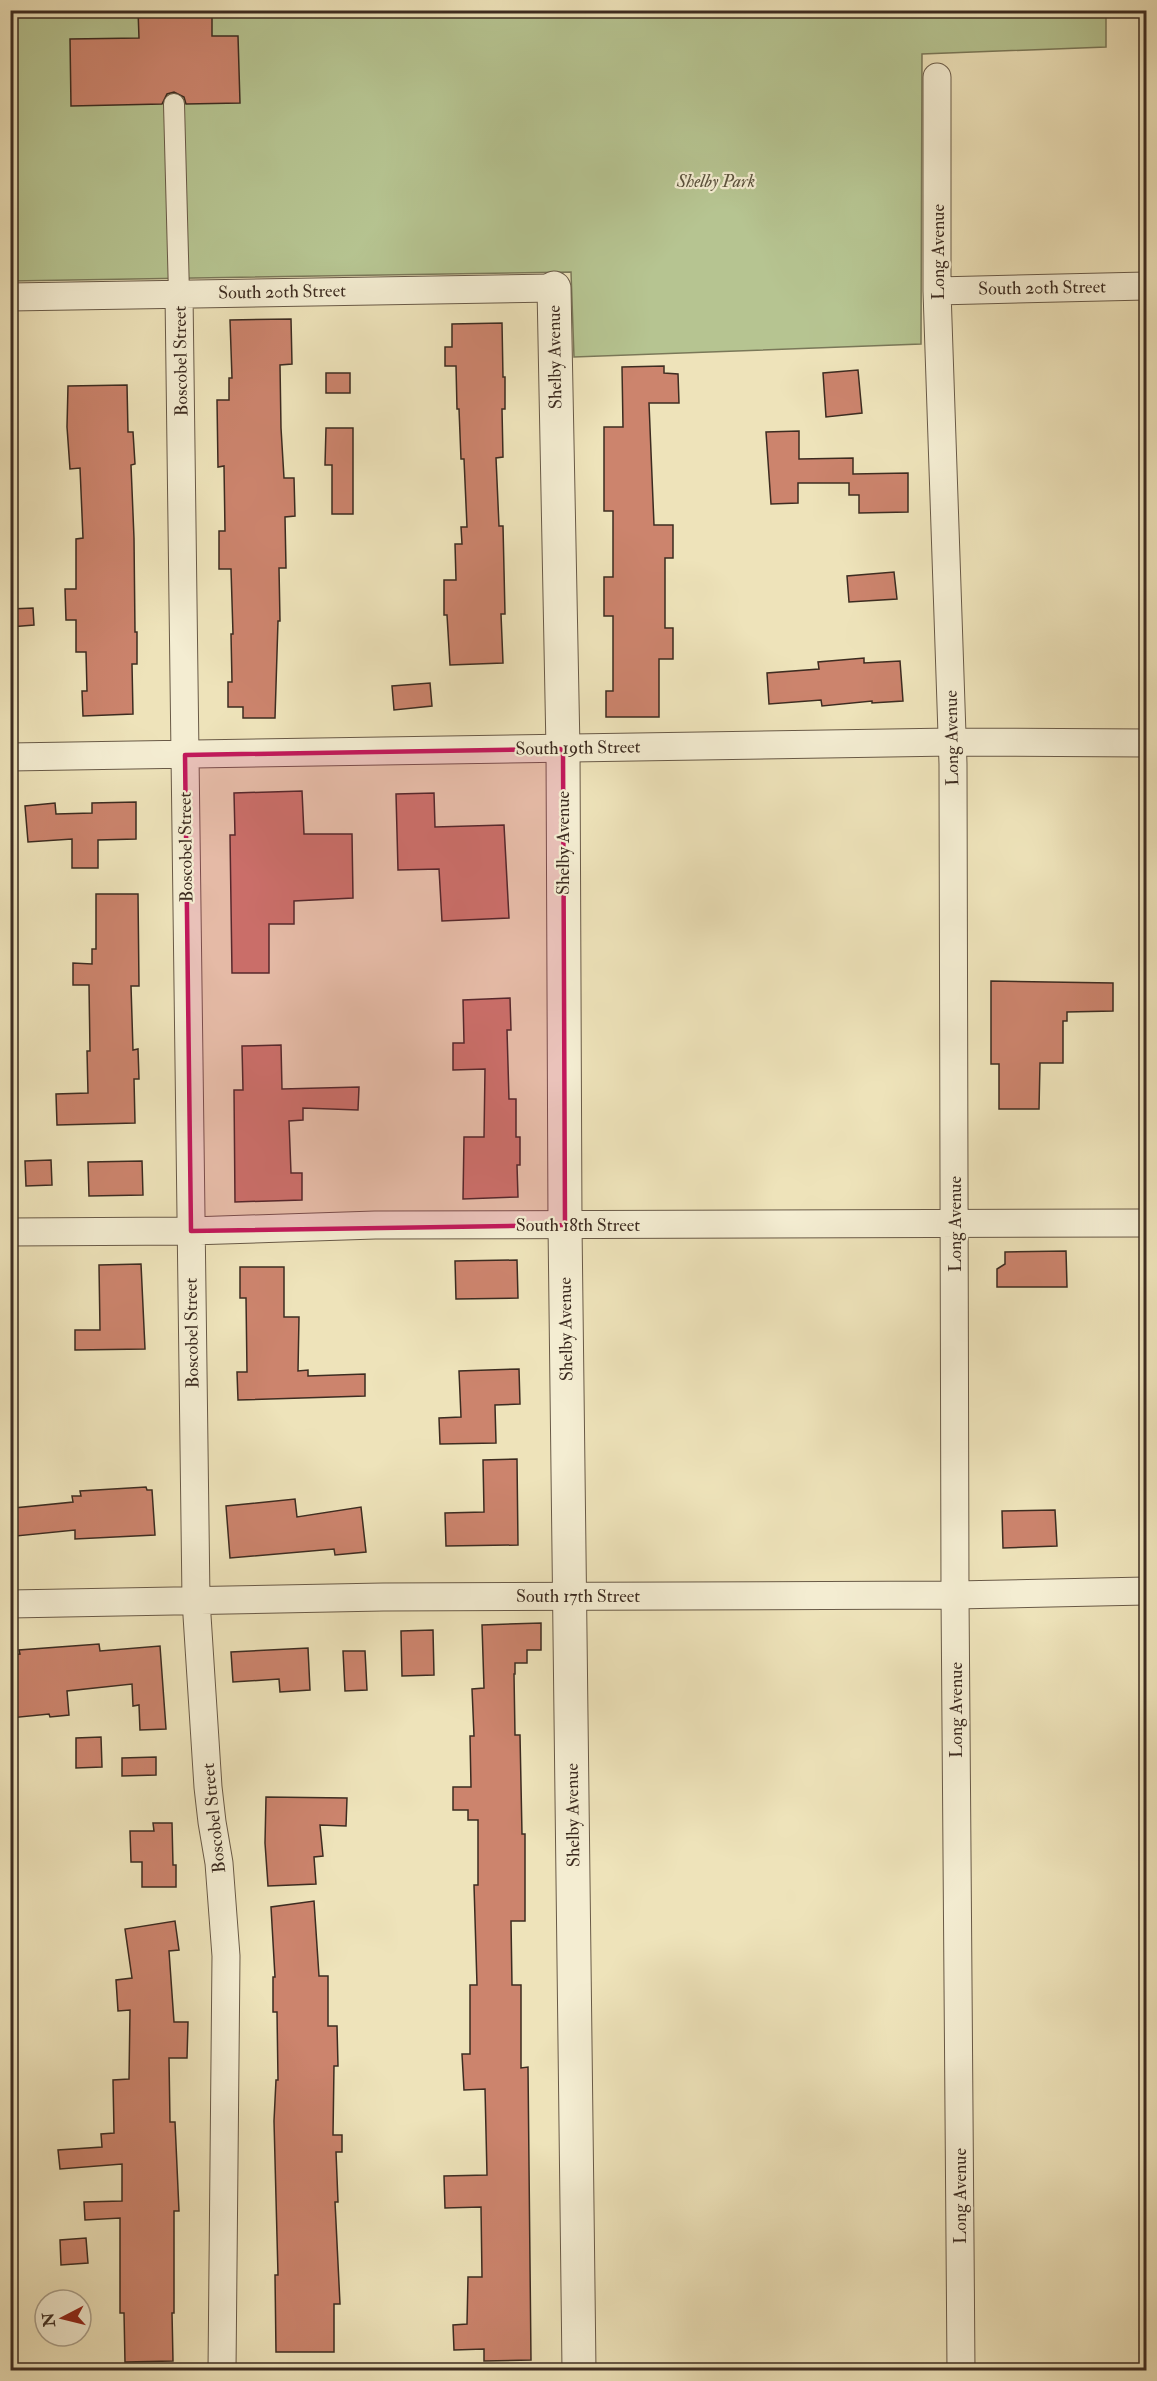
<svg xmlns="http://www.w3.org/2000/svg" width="1157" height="2381" font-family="'IM FELL Double Pica',serif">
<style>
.green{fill:#b6c491;stroke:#7a7859;stroke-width:1.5}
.building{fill:#cc846d;stroke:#3d2c21;stroke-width:1.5}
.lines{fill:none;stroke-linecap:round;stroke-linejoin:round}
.pedestrian-casing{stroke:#695a47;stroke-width:22}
.minor-casing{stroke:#695a47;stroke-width:29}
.tertiary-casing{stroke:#695a47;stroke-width:35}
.pedestrian{stroke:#f4edd2;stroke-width:20}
.minor{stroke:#f4edd2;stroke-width:27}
.tertiary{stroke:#f4edd2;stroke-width:33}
.marked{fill:#c2185b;fill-opacity:0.2;stroke:#c2185b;stroke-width:4.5;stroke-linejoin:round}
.labels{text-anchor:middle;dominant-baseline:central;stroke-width:4.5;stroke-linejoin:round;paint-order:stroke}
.park-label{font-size:18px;font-style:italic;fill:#5b523d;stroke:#f4edd2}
.street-label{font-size:18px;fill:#3d2c21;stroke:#f4edd2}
</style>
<rect width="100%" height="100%" fill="#eee3ba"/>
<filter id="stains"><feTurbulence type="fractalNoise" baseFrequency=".00333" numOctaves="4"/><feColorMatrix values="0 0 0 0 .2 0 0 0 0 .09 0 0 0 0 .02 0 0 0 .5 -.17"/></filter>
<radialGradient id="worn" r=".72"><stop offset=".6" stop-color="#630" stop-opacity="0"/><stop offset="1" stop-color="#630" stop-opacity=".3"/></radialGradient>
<path class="green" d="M 1106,10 L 1106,47 L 922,54 L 921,344 L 574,357 L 571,272 L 11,281 L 10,11 Z"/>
<path class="building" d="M 138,10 L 212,10 L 212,36 L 238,36 L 240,103 L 186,104 L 184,97 L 174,92 L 167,94 L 162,104 L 71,106 L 70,39 L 139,38 Z
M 291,319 L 292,364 L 280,365 L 281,428 L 284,478 L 294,478 L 295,516 L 285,517 L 286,568 L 279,568 L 280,621 L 278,621 L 275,718 L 243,718 L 243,707 L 228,707 L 228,682 L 232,682 L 231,634 L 233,634 L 231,569 L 219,569 L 219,531 L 225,531 L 224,466 L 218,467 L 217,400 L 229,400 L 229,378 L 232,378 L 230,320 Z
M 502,323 L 503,377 L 505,377 L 505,409 L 502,409 L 503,457 L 496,458 L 499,526 L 503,526 L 505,614 L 501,614 L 503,663 L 450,665 L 447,615 L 444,615 L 444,580 L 456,580 L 455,544 L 462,544 L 461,527 L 467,527 L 464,459 L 461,459 L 459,409 L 457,409 L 456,366 L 445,366 L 445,347 L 452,347 L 452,324 Z
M 664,366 L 664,373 L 678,374 L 679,403 L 649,403 L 654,525 L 673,525 L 673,558 L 665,558 L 665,628 L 673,628 L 673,659 L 659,659 L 659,717 L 606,717 L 606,691 L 613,691 L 613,616 L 604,616 L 604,577 L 613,577 L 613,511 L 604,511 L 604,427 L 623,427 L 622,367 Z
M 858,370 L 862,413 L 826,417 L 823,373 Z
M 326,373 L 350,373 L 350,393 L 326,393 Z
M 127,385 L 128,432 L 133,432 L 135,464 L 131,465 L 134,538 L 135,632 L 137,632 L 137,664 L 132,664 L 133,714 L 83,716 L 82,691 L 87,691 L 86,652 L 76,652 L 76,620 L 66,620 L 65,589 L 76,589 L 76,539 L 83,538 L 80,468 L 70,469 L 67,427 L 68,386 Z
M 326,428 L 353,428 L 353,514 L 332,514 L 332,465 L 325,465 Z
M 799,431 L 799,459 L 853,458 L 853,474 L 908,473 L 908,512 L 859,513 L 859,495 L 849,495 L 849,483 L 798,483 L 798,503 L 771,504 L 766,432 Z
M 894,572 L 897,599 L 849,602 L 847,576 Z
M 33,608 L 34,625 L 10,627 L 10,609 Z
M 864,658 L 864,663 L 900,661 L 903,701 L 872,703 L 872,701 L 822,706 L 821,700 L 769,704 L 767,673 L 819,669 L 818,662 Z
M 430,683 L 432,706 L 394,710 L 392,686 Z
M 302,791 L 304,834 L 352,834 L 353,898 L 294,901 L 294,924 L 269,924 L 269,973 L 232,973 L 230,835 L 235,835 L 234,793 Z
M 434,793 L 435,827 L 504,825 L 509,918 L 442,921 L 439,869 L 398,870 L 396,794 Z
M 136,802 L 136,839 L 98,840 L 98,868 L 72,868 L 72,839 L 28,842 L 25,806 L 55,803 L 56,814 L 92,813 L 92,803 Z
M 96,894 L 138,894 L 139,986 L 131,986 L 133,1050 L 138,1049 L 139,1079 L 134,1079 L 135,1123 L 57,1125 L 56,1094 L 88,1093 L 87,1051 L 90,1051 L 89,985 L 73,985 L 73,963 L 92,964 L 92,949 L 96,949 Z
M 991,981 L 1113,983 L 1113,1011 L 1067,1012 L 1067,1021 L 1063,1021 L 1063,1063 L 1040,1063 L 1039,1109 L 999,1109 L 999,1064 L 991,1064 Z
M 510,998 L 511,1030 L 507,1030 L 509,1099 L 516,1099 L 516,1137 L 520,1137 L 520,1165 L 517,1165 L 518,1197 L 463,1199 L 464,1137 L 484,1137 L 485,1069 L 453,1070 L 453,1043 L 464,1043 L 463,1000 Z
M 281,1045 L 282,1089 L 359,1087 L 358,1110 L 303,1108 L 303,1120 L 289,1121 L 291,1173 L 302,1173 L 302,1200 L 235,1202 L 234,1090 L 243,1090 L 242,1046 Z
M 51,1160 L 52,1185 L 26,1186 L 25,1161 Z
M 142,1161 L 143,1195 L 89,1196 L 88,1162 Z
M 1066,1251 L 1067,1287 L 997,1287 L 997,1269 L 1005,1264 L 1005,1252 Z
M 517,1260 L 518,1298 L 456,1299 L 455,1261 Z
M 141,1264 L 145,1349 L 75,1350 L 75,1330 L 100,1330 L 99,1265 Z
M 240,1267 L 284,1267 L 284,1317 L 299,1317 L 298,1371 L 308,1370 L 308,1376 L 365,1374 L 365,1396 L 238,1400 L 237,1372 L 247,1372 L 246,1298 L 240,1298 Z
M 519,1369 L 520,1404 L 495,1405 L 496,1443 L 440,1444 L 439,1418 L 461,1417 L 459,1371 Z
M 517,1459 L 518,1545 L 446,1546 L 445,1513 L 484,1512 L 483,1460 Z
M 146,1487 L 147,1490 L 152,1490 L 155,1535 L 75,1539 L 75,1530 L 16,1536 L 14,1508 L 73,1502 L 72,1496 L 81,1496 L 80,1491 Z
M 295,1499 L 297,1517 L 361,1507 L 366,1552 L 335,1555 L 334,1549 L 230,1558 L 226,1506 Z
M 1055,1510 L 1057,1546 L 1003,1548 L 1002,1511 Z
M 541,1623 L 541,1650 L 527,1650 L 527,1663 L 515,1663 L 515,1674 L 514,1674 L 515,1735 L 520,1735 L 522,1834 L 525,1834 L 525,1921 L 511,1921 L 512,1985 L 521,1985 L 521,2068 L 528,2067 L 531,2360 L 484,2361 L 484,2349 L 454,2350 L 453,2325 L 467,2324 L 468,2277 L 482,2277 L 481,2207 L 445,2208 L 444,2176 L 487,2175 L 485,2089 L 464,2090 L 462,2054 L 470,2054 L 470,1985 L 477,1985 L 474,1885 L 478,1885 L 478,1820 L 468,1820 L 468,1810 L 453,1810 L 453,1787 L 471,1787 L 470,1736 L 474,1736 L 472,1689 L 484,1688 L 482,1625 Z
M 433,1630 L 434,1675 L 402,1676 L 401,1631 Z
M 99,1644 L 100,1651 L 160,1646 L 166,1729 L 140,1730 L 139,1705 L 133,1706 L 132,1684 L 67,1691 L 69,1715 L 50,1717 L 49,1714 L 10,1718 L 10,1655 L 20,1654 L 19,1650 Z
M 308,1648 L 310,1690 L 280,1692 L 279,1679 L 233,1682 L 231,1652 Z
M 343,1651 L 365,1651 L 367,1690 L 345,1691 Z
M 101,1737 L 102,1767 L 76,1768 L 76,1738 Z
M 156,1757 L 156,1775 L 122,1776 L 122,1758 Z
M 266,1797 L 347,1798 L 346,1826 L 320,1825 L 323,1856 L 314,1857 L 316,1884 L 268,1886 L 265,1843 Z
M 153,1823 L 172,1823 L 173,1865 L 176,1865 L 176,1887 L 142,1887 L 142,1862 L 131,1862 L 130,1831 L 154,1831 Z
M 314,1901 L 319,1976 L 328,1976 L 328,2026 L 337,2026 L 338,2066 L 334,2066 L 333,2135 L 342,2135 L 342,2152 L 336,2152 L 338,2202 L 335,2202 L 340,2304 L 334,2304 L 334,2352 L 276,2352 L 275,2275 L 278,2275 L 274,2121 L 276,2080 L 278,2080 L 277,2012 L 273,2012 L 273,1977 L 275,1977 L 271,1907 Z
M 175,1921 L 179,1950 L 169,1951 L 174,2022 L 188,2022 L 187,2058 L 169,2058 L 170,2122 L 175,2122 L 179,2211 L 174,2211 L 174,2313 L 172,2313 L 173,2361 L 125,2362 L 124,2313 L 120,2313 L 120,2218 L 85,2220 L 84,2202 L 122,2201 L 122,2164 L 60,2169 L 58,2150 L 102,2147 L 101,2134 L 114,2133 L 113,2080 L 129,2079 L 130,2010 L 118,2011 L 116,1980 L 132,1978 L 125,1929 Z
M 86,2238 L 88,2263 L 61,2265 L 60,2240 Z"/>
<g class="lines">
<g class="pedestrian-casing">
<path id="pedestrian" d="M 174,104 L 179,294"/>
</g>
<g class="minor-casing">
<path id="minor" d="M 937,77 L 937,291 L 953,764 L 955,1595 L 961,2370
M 937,291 L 1146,286
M 179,294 L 196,1600 L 208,1787 L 212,1822 L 219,1863 L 226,1956 L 222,2370
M 10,297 L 554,288
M 10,757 L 952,742 L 1146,743
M 10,1232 L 191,1231 L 375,1225 L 1146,1223
M 10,1604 L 383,1597 L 955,1595 L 1146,1591"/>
</g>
<g class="tertiary-casing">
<path id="tertiary" d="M 554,288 L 563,749 L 565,1225 L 579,2370"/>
</g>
<use href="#pedestrian" class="pedestrian"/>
<use href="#minor" class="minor"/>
<use href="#tertiary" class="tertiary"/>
</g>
<path class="marked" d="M 563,749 L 565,1225 L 191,1231 L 185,755 Z"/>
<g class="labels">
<g class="park-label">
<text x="716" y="181">Shelby Park</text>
</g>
<g class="street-label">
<text transform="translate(938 252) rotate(-90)">Long Avenue</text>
<text transform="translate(1042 288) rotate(-1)">South 20th Street</text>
<text transform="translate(282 292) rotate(-1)">South 20th Street</text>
<text transform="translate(555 357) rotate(-91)">Shelby Avenue</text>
<text transform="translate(181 361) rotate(-91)">Boscobel Street</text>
<text transform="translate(952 738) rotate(-91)">Long Avenue</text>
<text transform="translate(578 748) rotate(-1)">South 19th Street</text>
<text transform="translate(563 843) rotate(-90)">Shelby Avenue</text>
<text transform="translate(186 847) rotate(-91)">Boscobel Street</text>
<text transform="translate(955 1224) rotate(-90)">Long Avenue</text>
<text x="578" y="1225">South 18th Street</text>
<text transform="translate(566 1329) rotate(-91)">Shelby Avenue</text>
<text transform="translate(192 1333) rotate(-91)">Boscobel Street</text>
<text x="578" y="1596">South 17th Street</text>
<text transform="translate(956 1710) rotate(-90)">Long Avenue</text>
<text transform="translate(573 1815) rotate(-91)">Shelby Avenue</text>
<text transform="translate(214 1818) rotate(-96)">Boscobel Street</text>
<text transform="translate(960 2196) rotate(-90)">Long Avenue</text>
</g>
</g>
<rect width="1157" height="2381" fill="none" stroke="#eee3ba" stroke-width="36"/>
<rect x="12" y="12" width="1133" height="2357" fill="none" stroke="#3d2c21" stroke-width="3"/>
<rect x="18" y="18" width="1121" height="2345" fill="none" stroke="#3d2c21" stroke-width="1.5"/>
<g transform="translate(63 2318) rotate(263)"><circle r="28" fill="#f4edd2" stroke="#aba08b" stroke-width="1.5"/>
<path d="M0-4.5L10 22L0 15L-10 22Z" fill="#8f2418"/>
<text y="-9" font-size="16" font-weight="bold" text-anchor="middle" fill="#3d2c21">N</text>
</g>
<rect width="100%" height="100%" filter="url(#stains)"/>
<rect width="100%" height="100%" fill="url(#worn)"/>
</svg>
